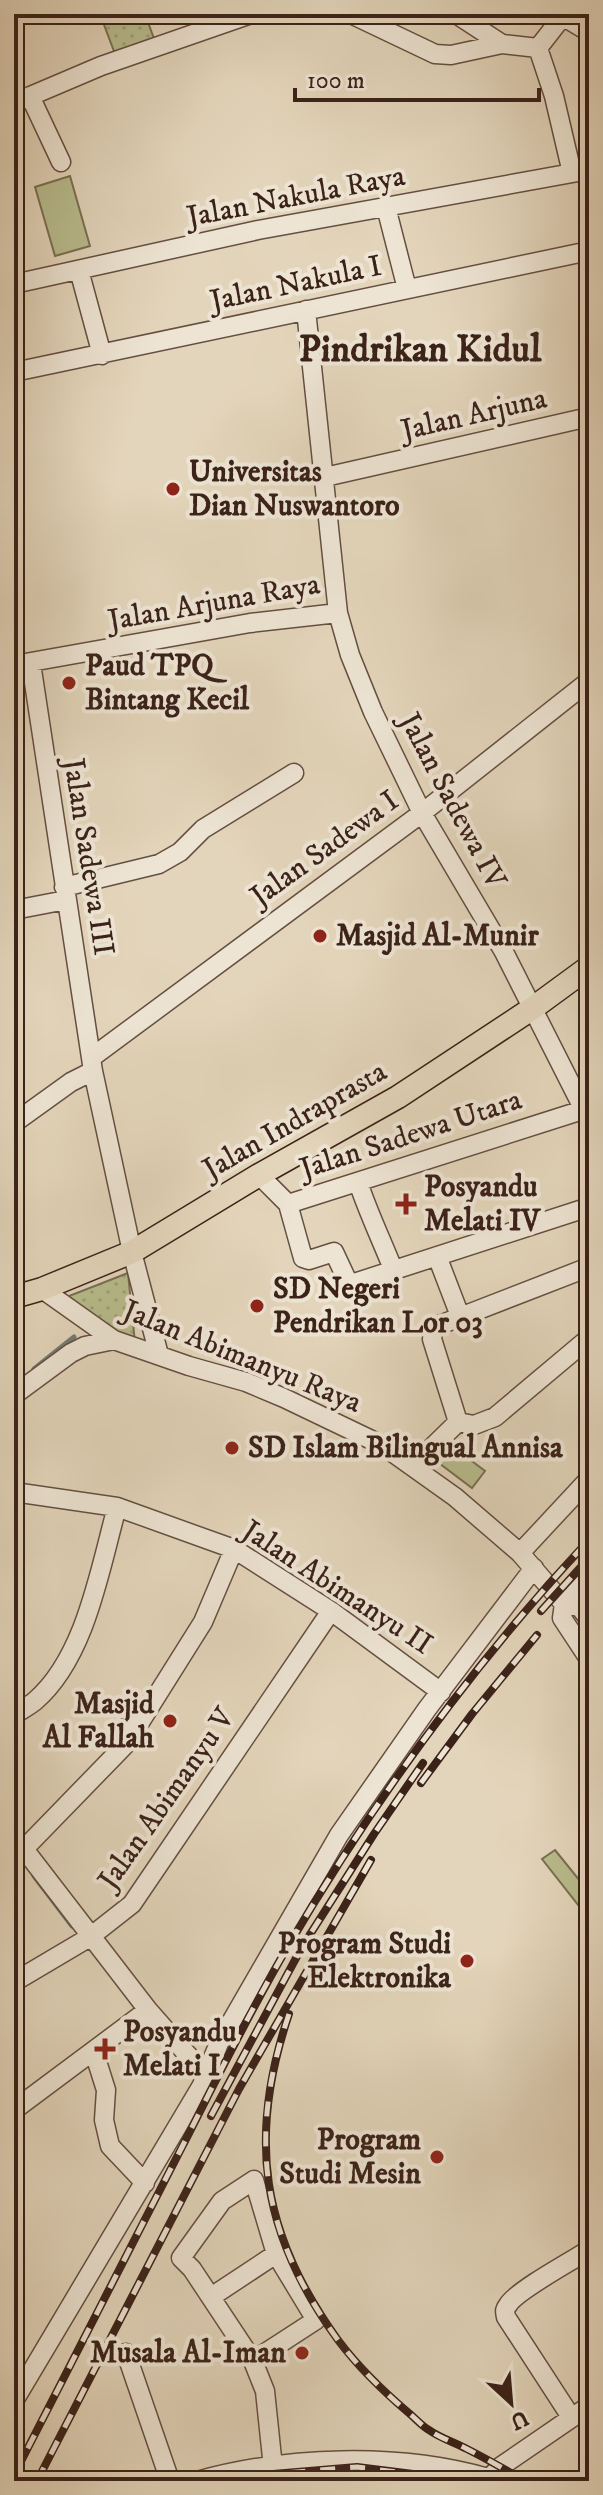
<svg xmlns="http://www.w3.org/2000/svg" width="603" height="2495" font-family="'IM FELL DW Pica',serif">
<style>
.green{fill:url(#green-dots);stroke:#7a6f53;stroke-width:2}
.pitch{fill:#b8bc8d;stroke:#7a6f53;stroke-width:2}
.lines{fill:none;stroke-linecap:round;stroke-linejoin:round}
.stream{stroke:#717d74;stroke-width:5}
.minor-casing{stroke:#654f42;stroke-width:21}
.major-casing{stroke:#3b2219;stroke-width:25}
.minor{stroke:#ede4d3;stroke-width:18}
.major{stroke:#e3d5bb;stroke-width:22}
.rail-casing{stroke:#3b2219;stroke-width:8}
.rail{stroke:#ede4d3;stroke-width:5;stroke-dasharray:15;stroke-linecap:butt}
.poi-dot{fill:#8f2418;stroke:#ede4d3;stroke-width:3}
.labels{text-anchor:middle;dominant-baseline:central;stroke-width:8;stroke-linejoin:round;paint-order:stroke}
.street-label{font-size:30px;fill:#3b2219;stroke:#ede4d3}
.poi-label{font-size:30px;font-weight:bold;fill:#3b2219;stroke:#ede4d3;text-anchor:start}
.district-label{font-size:38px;font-weight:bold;fill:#3b2219;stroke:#ede4d3}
</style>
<defs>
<pattern id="green-dots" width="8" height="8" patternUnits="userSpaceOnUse" patternTransform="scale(2)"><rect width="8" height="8" fill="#b8bc8d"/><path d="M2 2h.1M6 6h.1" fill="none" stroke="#9fa179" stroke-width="1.8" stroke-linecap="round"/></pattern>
</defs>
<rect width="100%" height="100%" fill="#e3d5bb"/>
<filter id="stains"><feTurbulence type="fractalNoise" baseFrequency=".0025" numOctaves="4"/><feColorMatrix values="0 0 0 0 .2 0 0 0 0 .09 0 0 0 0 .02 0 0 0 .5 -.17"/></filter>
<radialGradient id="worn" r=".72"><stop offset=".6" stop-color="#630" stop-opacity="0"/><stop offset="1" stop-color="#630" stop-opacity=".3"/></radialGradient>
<path class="green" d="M 100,14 L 145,14 L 157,47 L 118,62 Z
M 128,1273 L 135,1343 L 64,1298 Z"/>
<path class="pitch" d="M 70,176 L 90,246 L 55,256 L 35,187 Z
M 444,1440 L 485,1471 L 472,1488 L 431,1457 Z
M 555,1850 L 589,1892 L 589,1898 L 579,1906 L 542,1859 Z"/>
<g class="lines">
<path class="stream" d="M 34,1369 L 74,1337
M 34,1876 L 72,1926"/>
<g class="minor-casing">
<path id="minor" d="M 351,14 L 435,54 L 451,55 L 502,44 L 538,48
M 456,14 L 502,44
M 559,14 L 589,32
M 538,48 L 554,96 L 572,173
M 538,48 L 563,16
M 30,96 L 61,162
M 14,103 L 101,66 L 251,14
M 386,207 L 407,289
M 79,270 L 102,355
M 14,284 L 258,230 L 589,170
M 14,372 L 589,251
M 325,477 L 589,417
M 338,613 L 350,655 L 373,712 L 422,813 L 504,952 L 584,1110
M 31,663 L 93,1071 L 132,1252 L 159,1355
M 14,665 L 250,623 L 338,613 L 306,310
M 64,887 L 159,864 L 180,852 L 203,829 L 294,773
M 14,910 L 66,900
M 91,1058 L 422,813 L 589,681
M 14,1123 L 71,1082 L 93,1071
M 259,1175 L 288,1204 L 589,1108
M 358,1182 C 368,1212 381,1239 393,1269
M 288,1204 L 303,1258 L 309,1260 L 334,1252 L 348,1282 L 351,1284 L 589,1207
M 437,1256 L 460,1316
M 42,1289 L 114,1340 L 189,1366 L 246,1382 L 284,1398 L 382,1445 L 455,1497 L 520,1553 L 564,1604
M 14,1395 L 71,1353 L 85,1346 L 114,1340
M 458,1422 L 474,1425 L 495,1417 L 589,1338
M 413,1466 L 458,1422 L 432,1339 L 433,1332 L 437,1326 L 589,1267
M 14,1492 L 117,1507 L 234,1549 L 331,1611 L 441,1692
M 520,1553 L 589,1479
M 564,1604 L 562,1618 L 589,1659
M 564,1604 L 589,1578
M 564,1604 L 579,1606 L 589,1619
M 14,1715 C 21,1710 29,1706 35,1701 C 86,1657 100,1568 117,1507
M 14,1836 L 148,2010 L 201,2070 L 204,2076
M 23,1850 L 127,1743 L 203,1622 L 234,1549
M 14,1982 L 90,1937 L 132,1904 L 331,1611
M 94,2052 L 106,2090 L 104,2120 L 110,2146 L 145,2183
M 14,2110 L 148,2010
M 211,2297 L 276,2254
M 126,2353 L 170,2481
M 253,2361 L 316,2320 L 276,2254 L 254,2180 L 222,2201 L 181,2258 L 192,2269 L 253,2361 L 265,2391 L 274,2477
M 14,2401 L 202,2085 L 219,2043 L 339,1835 L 427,1709 L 534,1568
M 571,2417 L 506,2317 C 505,2311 504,2310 508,2305 C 516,2291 573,2260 589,2250
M 355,2461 L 361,2481
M 378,2473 L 430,2481
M 197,2481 C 286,2456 398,2452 488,2478
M 487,2481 L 500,2467 L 589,2406"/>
</g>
<g class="major-casing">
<path id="major" d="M 14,1297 L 42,1289 L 132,1252 L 259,1175 L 398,1097 L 533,1008 L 589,967"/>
</g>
<use href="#minor" class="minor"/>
<use href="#major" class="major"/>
<g class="rail-casing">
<path id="rail" d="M 541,1611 L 589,1558
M 421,1783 L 472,1714 L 537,1635
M 289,2014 C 247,2138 261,2234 338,2340 C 359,2368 384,2392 410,2414 C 416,2419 422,2426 429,2430 C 440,2438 454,2442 467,2449 C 487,2459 506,2470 525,2481
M 211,2116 L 302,1947 L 374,1834 L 423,1763
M 14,2475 C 70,2366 126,2256 182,2147 C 216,2080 249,2013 287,1948 C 372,1803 474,1663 589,1540
M 37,2481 L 239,2089 L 371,1860
M 231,2481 L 273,2474 L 357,2467 L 469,2481"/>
</g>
<use href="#rail" class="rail"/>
</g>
<g class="poi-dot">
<circle cx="173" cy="489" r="8"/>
<circle cx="69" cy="683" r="8"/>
<circle cx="320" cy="936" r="8"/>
<path d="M402 1192h8v8h8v8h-8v8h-8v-8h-8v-8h8z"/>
<circle cx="257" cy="1306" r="8"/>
<circle cx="232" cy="1448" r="8"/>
<circle cx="170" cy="1721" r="8"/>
<circle cx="467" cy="1961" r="8"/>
<path d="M101 2037h8v8h8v8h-8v8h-8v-8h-8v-8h8z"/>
<circle cx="437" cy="2157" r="8"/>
<circle cx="302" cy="2353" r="8"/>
</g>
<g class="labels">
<g class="street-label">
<text transform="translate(296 197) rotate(-11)">Jalan Nakula Raya</text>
<text transform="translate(296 284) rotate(-12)">Jalan Nakula I</text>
<text transform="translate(474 415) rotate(-13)">Jalan Arjuna</text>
<text transform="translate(214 603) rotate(-10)">Jalan Arjuna Raya</text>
<text transform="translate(452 801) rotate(62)">Jalan Sadewa IV</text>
<text transform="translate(325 849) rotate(-36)">Jalan Sadewa I</text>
<text transform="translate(88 857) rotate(81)">Jalan Sadewa III</text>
<text transform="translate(295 1121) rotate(-30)">Jalan Indraprasta</text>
<text transform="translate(411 1135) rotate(-18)">Jalan Sadewa Utara</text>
<text transform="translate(242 1357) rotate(22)">Jalan Abimanyu Raya</text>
<text transform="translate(337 1588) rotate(33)">Jalan Abimanyu II</text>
<text transform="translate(167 1799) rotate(-55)">Jalan Abimanyu V</text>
</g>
<g class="poi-label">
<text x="189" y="472">Universitas<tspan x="189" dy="34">Dian Nuswantoro</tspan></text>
<text x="85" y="666">Paud TPQ<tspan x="85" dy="34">Bintang Kecil</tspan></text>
<text x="336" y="936">Masjid Al-Munir</text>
<text x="424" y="1187">Posyandu<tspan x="424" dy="34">Melati IV</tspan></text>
<text x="273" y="1289">SD Negeri<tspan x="273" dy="34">Pendrikan Lor 03</tspan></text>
<text x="248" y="1448">SD Islam Bilingual Annisa</text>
<text x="154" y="1704" text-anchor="end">Masjid<tspan x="154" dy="34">Al Fallah</tspan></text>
<text x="451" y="1944" text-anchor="end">Program Studi<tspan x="451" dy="34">Elektronika</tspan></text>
<text x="123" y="2032">Posyandu<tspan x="123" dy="34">Melati I</tspan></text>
<text x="421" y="2140" text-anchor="end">Program<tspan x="421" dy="34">Studi Mesin</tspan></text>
<text x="286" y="2353" text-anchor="end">Musala Al-Iman</text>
</g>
<g class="district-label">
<text x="420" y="350">Pindrikan Kidul</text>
</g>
</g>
<rect width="603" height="2495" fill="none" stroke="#e3d5bb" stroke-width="48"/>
<rect x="16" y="16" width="571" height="2463" fill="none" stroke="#3b2219" stroke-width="4"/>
<rect x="24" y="24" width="555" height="2447" fill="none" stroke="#3b2219" stroke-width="2"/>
<g transform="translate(511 2403) rotate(154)" stroke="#ede4d3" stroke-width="6" paint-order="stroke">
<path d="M0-6L14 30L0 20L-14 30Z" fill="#3b2219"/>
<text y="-12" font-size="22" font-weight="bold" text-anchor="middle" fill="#3b2219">U</text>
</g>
<path d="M295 88v12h244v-12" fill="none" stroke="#3b2219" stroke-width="4"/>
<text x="307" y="88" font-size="24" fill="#3b2219" stroke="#ede4d3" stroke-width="6" paint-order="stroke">100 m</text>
<rect width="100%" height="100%" filter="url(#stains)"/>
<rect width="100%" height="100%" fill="url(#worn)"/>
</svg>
